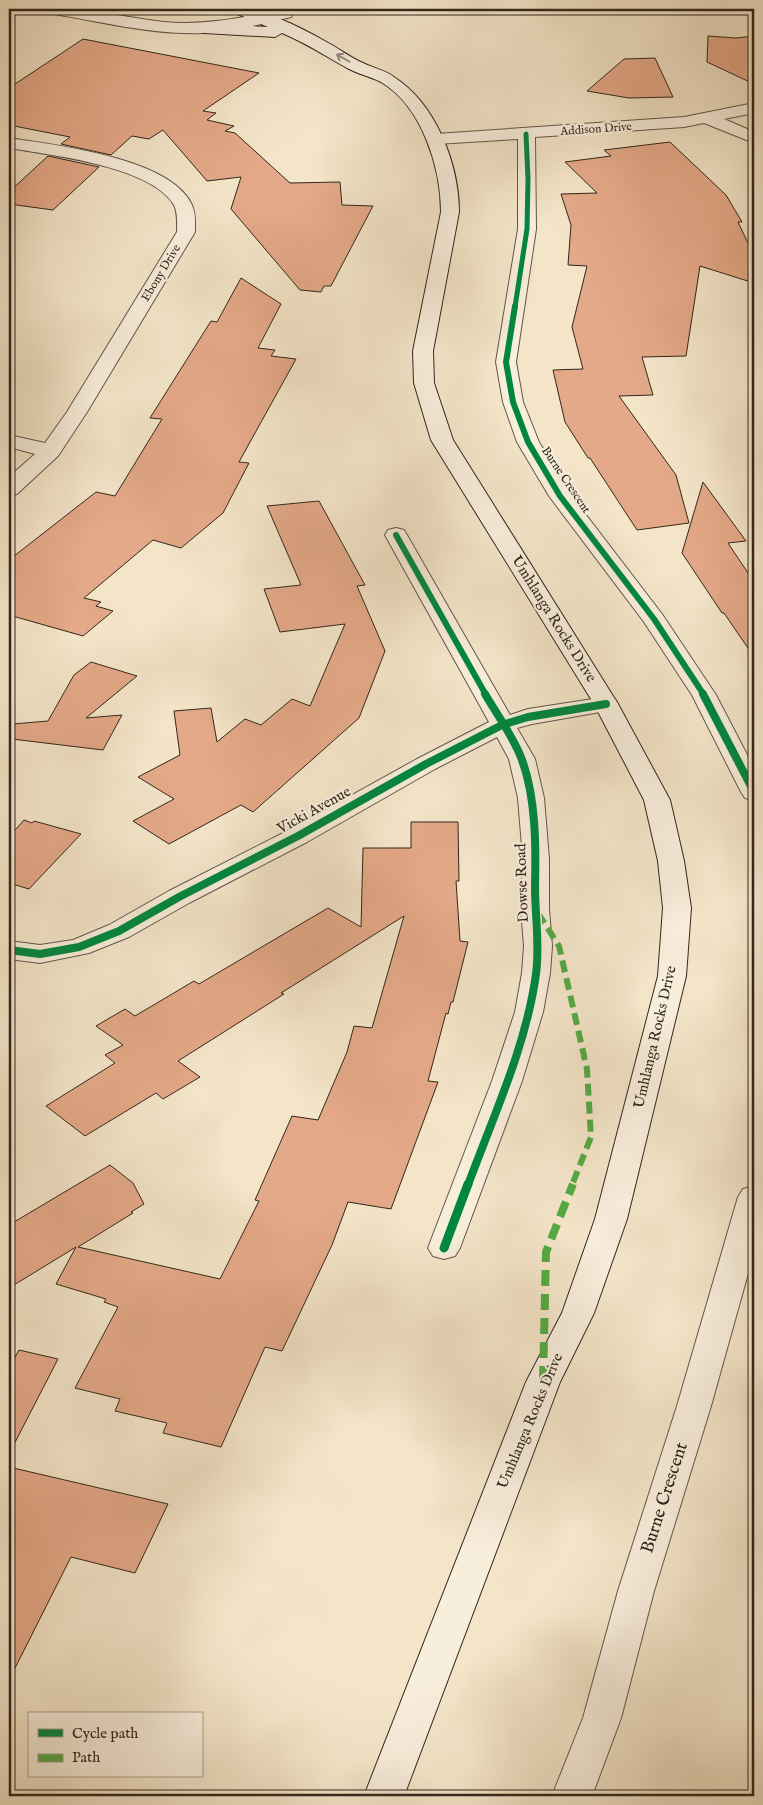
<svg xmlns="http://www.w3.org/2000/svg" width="763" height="1805" font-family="'IM FELL English',serif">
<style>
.building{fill:#e4a988;stroke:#31271c}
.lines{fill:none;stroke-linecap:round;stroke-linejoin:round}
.street-casing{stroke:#625647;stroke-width:2}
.secondary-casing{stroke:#31271c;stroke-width:2}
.street{fill:#f8eedc;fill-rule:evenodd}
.secondary{fill:#f8eedc;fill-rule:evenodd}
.quiet-far1{stroke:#54aa43;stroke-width:6;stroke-dasharray:12 6;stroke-linecap:butt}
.quiet{stroke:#54aa43;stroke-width:8;stroke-dasharray:16 8;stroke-linecap:butt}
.cycleway-far3-casing{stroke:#f8eedc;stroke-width:7}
.cycleway-far2-casing{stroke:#f8eedc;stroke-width:9}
.cycleway-far1-casing{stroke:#f8eedc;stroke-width:11}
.cycleway-casing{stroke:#f8eedc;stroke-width:12}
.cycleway-far3{stroke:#00873e;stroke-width:5}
.cycleway-far2{stroke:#00873e;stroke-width:6}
.cycleway-far1{stroke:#00873e;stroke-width:8}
.cycleway{stroke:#00873e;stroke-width:9}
.oneway{stroke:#948a7c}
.labels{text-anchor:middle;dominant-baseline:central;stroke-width:4.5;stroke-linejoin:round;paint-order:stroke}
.far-street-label{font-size:12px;fill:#31271c;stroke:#f8eedc}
.street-label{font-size:15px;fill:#31271c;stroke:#f8eedc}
.near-street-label{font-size:18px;fill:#31271c;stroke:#f8eedc}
</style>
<rect width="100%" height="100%" fill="#f4e5c9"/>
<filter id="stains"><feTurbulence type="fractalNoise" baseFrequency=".004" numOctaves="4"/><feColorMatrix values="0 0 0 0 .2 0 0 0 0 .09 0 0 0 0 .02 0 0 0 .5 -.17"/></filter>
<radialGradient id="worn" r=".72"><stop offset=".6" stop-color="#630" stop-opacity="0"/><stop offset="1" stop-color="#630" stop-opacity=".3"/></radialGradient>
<path class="building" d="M 708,36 L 736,38 L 754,36 L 754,84 L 707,62 Z
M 83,39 L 259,73 L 203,111 L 216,113 L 207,120 L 234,126 L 225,131 L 235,133 L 290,183 L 340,182 L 342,205 L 373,206 L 331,286 L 324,286 L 321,292 L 300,290 L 231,209 L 241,177 L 207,181 L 163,130 L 149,139 L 132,136 L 111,155 L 61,144 L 70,137 L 9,125 L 9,88 Z
M 655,58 L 673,97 L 629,98 L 587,91 L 624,59 Z
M 670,142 L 726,195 L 742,222 L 738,222 L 754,256 L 754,283 L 700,266 L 686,356 L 642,357 L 653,395 L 619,396 L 676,475 L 689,523 L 637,530 L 590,458 L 588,458 L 565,422 L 553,370 L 583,369 L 572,327 L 587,266 L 568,265 L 571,225 L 561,194 L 597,193 L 565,162 L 611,156 L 604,150 Z
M 48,156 L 99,167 L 53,210 L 9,204 L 9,192 Z
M 241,278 L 281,304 L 258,348 L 275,350 L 271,356 L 296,359 L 239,462 L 249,463 L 223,513 L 181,548 L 153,540 L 84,598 L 101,602 L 96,606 L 113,611 L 83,636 L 9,615 L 9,560 L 96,492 L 115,496 L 162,419 L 150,418 L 211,321 L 217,322 Z
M 703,482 L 746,541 L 728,543 L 754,582 L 754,657 L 724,613 L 722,613 L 682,553 Z
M 319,501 L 365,585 L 357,586 L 385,651 L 359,718 L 253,812 L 241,805 L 169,844 L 133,821 L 174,799 L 138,777 L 180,755 L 174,711 L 211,708 L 217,742 L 245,719 L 261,725 L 292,699 L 310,706 L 345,624 L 280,632 L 264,589 L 301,585 L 267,506 Z
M 91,662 L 137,676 L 86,718 L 122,715 L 103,750 L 12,739 L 13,724 L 48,721 L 74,675 Z
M 24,820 L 32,823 L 34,821 L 81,834 L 29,889 L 9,883 L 9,837 Z
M 411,822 L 458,822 L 459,881 L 456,881 L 460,941 L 468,942 L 453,1002 L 451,1002 L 448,1014 L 446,1013 L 428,1081 L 438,1082 L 391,1209 L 348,1202 L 332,1245 L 282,1351 L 265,1347 L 221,1447 L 163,1433 L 167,1423 L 115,1411 L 120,1399 L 75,1388 L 118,1307 L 104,1302 L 106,1299 L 56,1284 L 76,1247 L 9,1288 L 9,1225 L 110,1165 L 133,1183 L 144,1204 L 131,1212 L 133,1213 L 78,1247 L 220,1279 L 259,1201 L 255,1200 L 292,1116 L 318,1120 L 347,1052 L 354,1026 L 372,1028 L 404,916 L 281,993 L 284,994 L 178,1061 L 200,1077 L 163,1099 L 156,1093 L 85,1136 L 46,1106 L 115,1063 L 105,1055 L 123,1045 L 96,1026 L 125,1009 L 135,1016 L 194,981 L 199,984 L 328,908 L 361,927 L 363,848 L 411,848 Z
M 19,1350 L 58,1359 L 9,1454 L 9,1368 Z
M 9,1467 L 168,1504 L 135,1573 L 71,1557 L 9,1680 Z"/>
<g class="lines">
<g class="street-casing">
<path id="street" d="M 46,9 C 86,6 124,18 164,22 C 206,26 244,17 285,9 L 291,11 L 293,14 L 291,17 C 262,24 232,32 203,33 C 153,35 103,22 54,14 L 48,12 Z
M 754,103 L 754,113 L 724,119 L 754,132 L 754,143 L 704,123 L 684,127 L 535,137 L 536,229 L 516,362 L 523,402 L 539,442 L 570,494 L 662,614 L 716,695 L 754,768 L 754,800 L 745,798 L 741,792 L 692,695 L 644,622 L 549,496 L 517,442 L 503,402 L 496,362 L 518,229 L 518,139 L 436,144 L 430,143 L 427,139 L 430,135 L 436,134 L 684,117 Z
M 9,138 C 56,145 171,158 192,205 C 196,214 195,223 195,232 L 87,412 L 58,456 L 17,494 L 9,496 L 9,477 L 35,454 L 9,447 L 9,435 L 45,443 L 67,412 L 177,232 C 177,224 178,213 174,205 C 151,166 50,155 9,148 Z
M 396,528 L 404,530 L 407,535 L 510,715 L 528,709 L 606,697 L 615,699 L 618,704 L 615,709 L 606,711 L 532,724 L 517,728 L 535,759 L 544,798 L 549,859 L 549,909 L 552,946 L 550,973 L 543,1012 L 522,1081 L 460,1248 L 455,1256 L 444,1259 L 433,1256 L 428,1248 L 492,1081 L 515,1012 L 522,973 L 524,946 L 521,909 L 523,859 L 518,798 L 509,759 L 497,737 L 435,769 L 307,842 L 189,903 L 129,937 L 89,953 L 40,963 L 9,959 L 9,941 L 40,945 L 73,940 L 109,925 L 169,891 L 289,830 L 417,759 L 489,722 L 385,535 L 388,530 Z
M 754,1186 L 754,1252 L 711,1406 L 654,1591 L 621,1718 L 592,1796 L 552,1796 L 583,1718 L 618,1591 L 677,1406 L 738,1197 L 743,1189 Z"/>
</g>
<g class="secondary-casing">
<path id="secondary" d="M 231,9 C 263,7 302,28 330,44 C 341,50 351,58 363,63 C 373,68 385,70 394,77 C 436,104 459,164 459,212 L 433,351 L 434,383 L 453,440 L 618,704 L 670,800 L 684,861 L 691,908 L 686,976 L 627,1219 L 594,1313 L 560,1382 L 404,1796 L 364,1796 L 526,1382 L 562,1313 L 595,1219 L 658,976 L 663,908 L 658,861 L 644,800 L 594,704 L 431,440 L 414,383 L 413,351 L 441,212 C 441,168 422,106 381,82 C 371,77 359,74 349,69 C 327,57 306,43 282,33 L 275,37 L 204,33 L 198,31 L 196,28 L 198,25 L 204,23 L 268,27 L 233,12 Z"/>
</g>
<use href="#street" class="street"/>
<use href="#secondary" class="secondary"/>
<path class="quiet-far1" d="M 538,913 L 559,946 L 587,1069 L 591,1137 L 572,1185"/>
<path class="quiet" d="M 543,1382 L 546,1252 L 573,1184"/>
<g class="cycleway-far3-casing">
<path id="cycleway-far3" d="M 515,307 L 527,229 L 528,179 L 526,134"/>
</g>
<g class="cycleway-far2-casing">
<path id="cycleway-far2" d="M 515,306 L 506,362 L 513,402 L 528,442 L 560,496 L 654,619 L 704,695
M 396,535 L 486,695"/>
</g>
<g class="cycleway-far1-casing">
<path id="cycleway-far1" d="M 703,694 L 754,792
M 9,950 L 40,954 L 79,947 L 119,931 L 179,897 L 298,836 L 426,764 L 502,725 L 528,717 L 606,704
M 468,1185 C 493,1117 526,1047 536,974 C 540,945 535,916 535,887 C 536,846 536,798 522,760 C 515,739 496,713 485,694"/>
</g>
<g class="cycleway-casing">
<path id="cycleway" d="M 444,1248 L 468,1184"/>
</g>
<use href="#cycleway-far3" class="cycleway-far3"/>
<use href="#cycleway-far2" class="cycleway-far2"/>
<use href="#cycleway-far1" class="cycleway-far1"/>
<use href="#cycleway" class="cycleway"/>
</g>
<defs><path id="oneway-shaft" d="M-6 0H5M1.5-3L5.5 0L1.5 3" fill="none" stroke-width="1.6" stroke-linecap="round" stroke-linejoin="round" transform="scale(1.25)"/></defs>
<use class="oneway" href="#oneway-shaft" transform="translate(343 58) rotate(-150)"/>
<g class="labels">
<g class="far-street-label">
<text transform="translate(596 129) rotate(-4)">Addison Drive</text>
<text transform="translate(161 273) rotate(-59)">Ebony Drive</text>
<text transform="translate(566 480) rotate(56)">Burne Crescent</text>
</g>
<g class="street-label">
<text transform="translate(554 619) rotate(58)">Umhlanga Rocks Drive</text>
<text transform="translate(314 810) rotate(-29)">Vicki Avenue</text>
<text transform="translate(522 883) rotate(-92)">Dowse Road</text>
<text transform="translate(655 1037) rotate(-77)">Umhlanga Rocks Drive</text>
<text transform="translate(530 1421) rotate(-67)">Umhlanga Rocks Drive</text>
</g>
<g class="near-street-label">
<text transform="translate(665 1498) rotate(-72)">Burne Crescent</text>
</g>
</g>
<rect width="763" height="1805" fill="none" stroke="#f4e5c9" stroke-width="30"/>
<rect x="10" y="10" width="743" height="1785" fill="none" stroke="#31271c" stroke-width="2.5"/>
<rect x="15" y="15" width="733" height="1775" fill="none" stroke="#31271c"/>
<rect x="28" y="1712" width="175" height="65" fill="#f8eedc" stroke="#a89e8f"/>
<rect x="38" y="1729" width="25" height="8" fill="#00873e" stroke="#a89e8f"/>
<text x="72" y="1738" font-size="15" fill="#31271c">Cycle path</text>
<rect x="38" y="1754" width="25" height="8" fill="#54aa43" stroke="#a89e8f"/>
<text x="72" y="1762" font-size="15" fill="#31271c">Path</text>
<rect width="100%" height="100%" filter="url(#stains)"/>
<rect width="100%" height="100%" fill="url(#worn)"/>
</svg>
